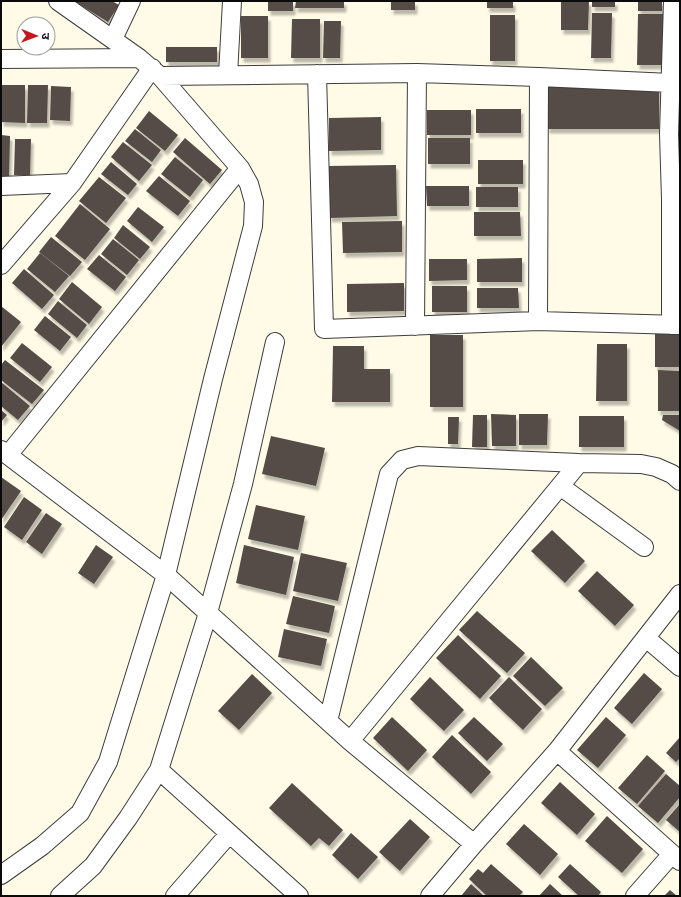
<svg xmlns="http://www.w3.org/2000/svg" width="681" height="897" font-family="'Crimson Pro','Noto Sans Devanagari',serif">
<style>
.building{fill:#544b46;filter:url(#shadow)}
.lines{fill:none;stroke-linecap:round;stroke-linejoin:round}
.minor-casing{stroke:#3d3d3d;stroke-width:20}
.minor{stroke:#fff;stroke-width:18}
</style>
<defs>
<filter id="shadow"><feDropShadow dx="2.5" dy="4.5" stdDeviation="1" flood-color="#0004"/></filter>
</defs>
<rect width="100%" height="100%" fill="#fffbe7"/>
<path class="building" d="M 74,1 L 112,1 L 119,5 L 108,22 Z
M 268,1 L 293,1 L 293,11 L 268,11 Z
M 296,1 L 344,1 L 344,8 L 295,8 Z
M 391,1 L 415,1 L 415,10 L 391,10 Z
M 487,1 L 513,1 L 513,8 L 487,8 Z
M 561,1 L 589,1 L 588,30 L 561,30 Z
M 592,1 L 615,1 L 615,7 L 592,7 Z
M 638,1 L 662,1 L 662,11 L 638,11 Z
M 592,13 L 612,13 L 611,58 L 591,58 Z
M 638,14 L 665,14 L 664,65 L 637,65 Z
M 490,15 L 515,15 L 515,61 L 490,61 Z
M 241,16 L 268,16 L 268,58 L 241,58 Z
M 292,19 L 320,19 L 320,58 L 291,58 Z
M 324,21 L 341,21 L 340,58 L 323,58 Z
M 166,47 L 217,47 L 217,62 L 166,62 Z
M 1,85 L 25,85 L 25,123 L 1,122 Z
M 28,85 L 48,85 L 47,123 L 27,123 Z
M 51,86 L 71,87 L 70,121 L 50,120 Z
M 547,87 L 659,87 L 659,129 L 547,129 Z
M 476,109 L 521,109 L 521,133 L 476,133 Z
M 427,110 L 471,110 L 471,135 L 427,135 Z
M 149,111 L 178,135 L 165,151 L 136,128 Z
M 381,117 L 381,150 L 329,151 L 329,118 Z
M 135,129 L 161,150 L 152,162 L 125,141 Z
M 1,135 L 10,136 L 9,176 L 1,176 Z
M 185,138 L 222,170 L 210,184 L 173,152 Z
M 428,138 L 470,138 L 470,164 L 428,164 Z
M 15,139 L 31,139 L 30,175 L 14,175 Z
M 123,142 L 152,165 L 139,181 L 111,157 Z
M 175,157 L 203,180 L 190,197 L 161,174 Z
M 478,160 L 523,160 L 523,184 L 478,184 Z
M 111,162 L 137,184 L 128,195 L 101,174 Z
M 396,165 L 397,216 L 329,218 L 328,166 Z
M 159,176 L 190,201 L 178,216 L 146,191 Z
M 99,177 L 126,198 L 106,223 L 79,201 Z
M 426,186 L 469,186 L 469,206 L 427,206 Z
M 476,187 L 518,187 L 518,207 L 476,207 Z
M 80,204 L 110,229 L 85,260 L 55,236 Z
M 138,207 L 164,227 L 152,242 L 127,221 Z
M 474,212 L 520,212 L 521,236 L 474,236 Z
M 402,221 L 402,252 L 343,253 L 342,222 Z
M 123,225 L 150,247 L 140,259 L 114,238 Z
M 51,237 L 82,262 L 70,276 L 39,252 Z
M 113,239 L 139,260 L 127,275 L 101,254 Z
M 40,253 L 69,276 L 55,292 L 27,269 Z
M 99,255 L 126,277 L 115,291 L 87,269 Z
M 522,258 L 522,282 L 477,282 L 477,259 Z
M 429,259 L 467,259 L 467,280 L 429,281 Z
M 24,269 L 54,295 L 42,309 L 12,283 Z
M 72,282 L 102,307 L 89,324 L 59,299 Z
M 404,283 L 404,311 L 347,312 L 347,284 Z
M 432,286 L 467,286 L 467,312 L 432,312 Z
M 477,288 L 518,288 L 519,308 L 477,308 Z
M 58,301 L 87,325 L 77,338 L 48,314 Z
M 1,306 L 21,322 L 1,347 Z
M 45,316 L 71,337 L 60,351 L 34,330 Z
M 655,330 L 680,330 L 680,367 L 655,367 Z
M 430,335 L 463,335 L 463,407 L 430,407 Z
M 22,343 L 52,367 L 40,382 L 10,358 Z
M 597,344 L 627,344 L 627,401 L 596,401 Z
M 333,346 L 364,346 L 364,369 L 390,369 L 390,402 L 332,402 Z
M 5,360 L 44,390 L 32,404 L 1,380 L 1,365 Z
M 658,370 L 680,371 L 680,411 L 658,411 Z
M 1,382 L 30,406 L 18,420 L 1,406 Z
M 1,410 L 7,415 L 1,422 Z
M 491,414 L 516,415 L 516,446 L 492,446 Z
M 519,414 L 548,414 L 547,445 L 519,445 Z
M 473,415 L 487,415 L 487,447 L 472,447 Z
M 663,415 L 680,415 L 680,431 L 662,420 Z
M 579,416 L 624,416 L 624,447 L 579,447 Z
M 448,417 L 459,417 L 458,444 L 448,444 Z
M 271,436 L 325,448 L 316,486 L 262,474 Z
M 1,477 L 21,491 L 1,520 Z
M 24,497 L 42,510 L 22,540 L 4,527 Z
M 256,505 L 305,516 L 298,550 L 248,539 Z
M 46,513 L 62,524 L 42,554 L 26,542 Z
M 552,530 L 585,561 L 565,583 L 531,551 Z
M 96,545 L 113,557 L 94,584 L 78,573 Z
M 244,545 L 294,557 L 286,595 L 236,583 Z
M 301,553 L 347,563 L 338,601 L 293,591 Z
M 597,571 L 634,605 L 615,626 L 578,591 Z
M 293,596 L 335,606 L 329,633 L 286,624 Z
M 477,611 L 525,653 L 507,673 L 459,630 Z
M 284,629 L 327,639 L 321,666 L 278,657 Z
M 458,635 L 501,676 L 480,699 L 436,658 Z
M 531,657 L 563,688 L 545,706 L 513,676 Z
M 644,673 L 662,689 L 632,724 L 614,708 Z
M 252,674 L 272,693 L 239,730 L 218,711 Z
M 430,677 L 464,710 L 444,731 L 410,699 Z
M 509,677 L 542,709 L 523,730 L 489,698 Z
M 392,717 L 427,750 L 408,771 L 373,738 Z
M 474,717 L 503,744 L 487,761 L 458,733 Z
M 606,717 L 626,735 L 598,768 L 577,750 Z
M 452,735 L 491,772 L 471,794 L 432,757 Z
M 680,737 L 680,758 L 676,762 L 666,753 Z
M 647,755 L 665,771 L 637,804 L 618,788 Z
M 666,774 L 680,786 L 680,797 L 658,823 L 638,806 Z
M 560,782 L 595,814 L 577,835 L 541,803 Z
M 292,783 L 343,830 L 329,846 L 319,838 L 311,846 L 269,808 Z
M 680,804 L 680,832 L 666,820 Z
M 607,816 L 643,849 L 622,873 L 585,841 Z
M 410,819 L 430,837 L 400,871 L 379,852 Z
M 524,824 L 558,854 L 540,875 L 506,844 Z
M 351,833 L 378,857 L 358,879 L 332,855 Z
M 491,864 L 523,892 L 519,896 L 487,896 L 469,879 L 478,869 L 483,873 Z
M 570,864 L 601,892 L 598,896 L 579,896 L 558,877 Z
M 471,884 L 484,896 L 461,896 Z
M 550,884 L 563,896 L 539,896 Z
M 670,890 L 677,896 L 664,896 Z"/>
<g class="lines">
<g class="minor-casing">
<path id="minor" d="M 113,39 L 131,1
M 1,59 L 139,58
M 317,74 L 324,329 L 538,321 L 680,325
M 228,75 L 232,1
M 160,76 L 417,73 L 539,77 L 671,83
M 1,186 L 72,183
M 1,265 L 72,183 L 152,68
M 538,321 L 539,77
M 671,325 L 671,199 L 669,134 L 673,1
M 415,326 L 417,73
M 1,450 L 166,575 L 350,741 L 474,844
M 8,455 L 240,168
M 560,486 L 644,547
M 646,638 L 680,667
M 328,721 L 389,474 L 402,460 L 418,456 L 579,463 L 641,464 L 656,467 L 672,474 L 680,481
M 350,741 L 579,463
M 557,751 L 680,861
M 159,770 L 299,896
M 1,875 L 42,846 L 80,813 L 108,762 L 166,575 L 213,379 L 253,226 L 254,202 L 249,184 L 240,168 L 160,76 L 139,58 L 58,1
M 60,896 L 93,866 L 128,818 L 159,770 L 208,613 L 243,484 L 275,342
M 175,896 L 229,834
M 430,896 L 474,844 L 557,751 L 680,594
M 635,896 L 672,854"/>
</g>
<use href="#minor" class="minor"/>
</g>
<rect width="681" height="897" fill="none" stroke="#0a0a0a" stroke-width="4"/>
<g transform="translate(36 36) rotate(91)"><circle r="19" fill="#ffffff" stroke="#9d9d9d"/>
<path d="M0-3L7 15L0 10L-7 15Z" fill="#c5181d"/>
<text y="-6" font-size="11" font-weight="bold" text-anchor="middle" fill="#0a0a0a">उ</text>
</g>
</svg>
